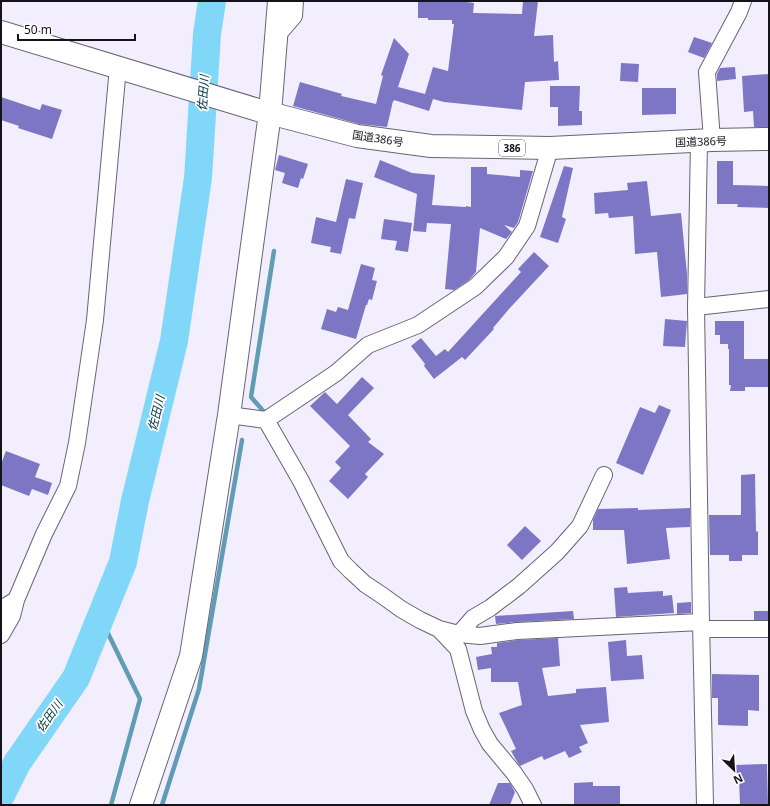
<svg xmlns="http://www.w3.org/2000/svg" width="770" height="806" font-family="'Noto Sans','Noto Sans JP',sans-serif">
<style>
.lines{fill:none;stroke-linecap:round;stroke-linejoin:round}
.stream{stroke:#619cb5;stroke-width:4.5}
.river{stroke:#81d7f7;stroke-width:28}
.building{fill:#7d76c5}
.street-casing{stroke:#686373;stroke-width:18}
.secondary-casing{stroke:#686373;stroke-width:24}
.highway-casing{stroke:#686373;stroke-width:24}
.street{stroke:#fff;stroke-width:16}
.secondary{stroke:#fff;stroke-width:22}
.highway{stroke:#fff;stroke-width:22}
.labels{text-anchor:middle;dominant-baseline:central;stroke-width:3.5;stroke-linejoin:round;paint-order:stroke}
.shield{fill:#fefefe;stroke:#5b5a5e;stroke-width:1}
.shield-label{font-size:10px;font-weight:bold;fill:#15131a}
.street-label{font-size:11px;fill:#15131a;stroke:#fefefe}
.water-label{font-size:12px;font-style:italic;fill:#003545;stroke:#fefefe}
</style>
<rect width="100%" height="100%" fill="#f3eefd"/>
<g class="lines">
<path class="stream" d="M 265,413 L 251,397 L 274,251
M 100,617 L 140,699 L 111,805
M 162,805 L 199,689 L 242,440"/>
<path class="river" d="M 1,795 L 17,763 L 76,678 L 123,562 L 135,501 L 174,341 L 198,178 L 207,34 L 212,1"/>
</g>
<path class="building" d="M 418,1 L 459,1 L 474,3 L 473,13 L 522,14 L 523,1 L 538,1 L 534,36 L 553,35 L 554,62 L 558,61 L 559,80 L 525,82 L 522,110 L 444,102 L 433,99 L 429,111 L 394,100 L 394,101 L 393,101 L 387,127 L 359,124 L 293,106 L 300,82 L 342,94 L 341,96 L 376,104 L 383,76 L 381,75 L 394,38 L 409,54 L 398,87 L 425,94 L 433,67 L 448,71 L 454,24 L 452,24 L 452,20 L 428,20 L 428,18 L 418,18 Z
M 694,37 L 712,43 L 704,58 L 688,52 Z
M 621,63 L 639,64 L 638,82 L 620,81 Z
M 735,67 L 736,79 L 717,81 L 717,74 L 720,68 Z
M 769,74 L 769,127 L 754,127 L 753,111 L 744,112 L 742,76 Z
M 550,86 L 580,86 L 579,111 L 582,111 L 582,125 L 558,126 L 558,107 L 550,107 Z
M 642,88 L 676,88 L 676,114 L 642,115 Z
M 1,97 L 40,110 L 42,104 L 62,110 L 52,139 L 18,128 L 19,126 L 1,120 Z
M 279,155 L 308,164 L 303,179 L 301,178 L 298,188 L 282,183 L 285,173 L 275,170 Z
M 380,160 L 412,173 L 435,175 L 432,205 L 466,207 L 466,206 L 471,207 L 471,167 L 487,167 L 487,174 L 520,177 L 520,170 L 533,171 L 518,222 L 514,228 L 504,225 L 512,232 L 506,239 L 480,228 L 476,272 L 469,280 L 454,290 L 445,289 L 451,224 L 427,223 L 426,232 L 413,231 L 417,194 L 374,177 Z
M 717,161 L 733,161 L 733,185 L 769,186 L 769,208 L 737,207 L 738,204 L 717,204 Z
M 564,166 L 573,168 L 562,217 L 566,219 L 558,243 L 540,237 Z
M 346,179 L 363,183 L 355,219 L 349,218 L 341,254 L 330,252 L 331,247 L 311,243 L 316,217 L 336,222 Z
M 647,181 L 651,216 L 681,213 L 687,274 L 687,294 L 661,297 L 657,252 L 635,254 L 633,216 L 609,218 L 608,213 L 595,214 L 594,193 L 628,190 L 627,183 Z
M 384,219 L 412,223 L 408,252 L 395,250 L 397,241 L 381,239 Z
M 534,252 L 549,266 L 509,309 L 493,328 L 494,329 L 465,360 L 462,357 L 434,379 L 424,366 L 425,364 L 411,346 L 421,338 L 436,356 L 445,349 L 448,352 L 521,272 L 518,269 Z
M 361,264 L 375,268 L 372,280 L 377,281 L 372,300 L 369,299 L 367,305 L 366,305 L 356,339 L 321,329 L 327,309 L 336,312 L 338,307 L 348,310 Z
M 665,319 L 687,321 L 685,347 L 663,346 Z
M 715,321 L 744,321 L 744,359 L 769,359 L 769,387 L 745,387 L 745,391 L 730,391 L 731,385 L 729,385 L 729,349 L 728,349 L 728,344 L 720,344 L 720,335 L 715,335 Z
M 362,377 L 374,388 L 348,415 L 371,439 L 368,442 L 384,454 L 365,474 L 368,477 L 348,499 L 329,481 L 341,468 L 335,462 L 350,446 L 310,406 L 325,392 L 337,404 Z
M 659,405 L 671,410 L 643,475 L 616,463 L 640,407 L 655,413 Z
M 6,451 L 40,464 L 35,477 L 52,483 L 48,495 L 32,489 L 29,496 L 1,485 L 1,464 Z
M 755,474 L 756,532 L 758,531 L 758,555 L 742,555 L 742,561 L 729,561 L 729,555 L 710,555 L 709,515 L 741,515 L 741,475 Z
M 638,508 L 638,510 L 690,508 L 690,527 L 666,528 L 670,559 L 627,564 L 624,530 L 593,530 L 593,520 L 598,509 Z
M 525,526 L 541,541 L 522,560 L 507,545 Z
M 627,587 L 628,593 L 663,591 L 663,596 L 672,595 L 674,613 L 616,617 L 614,588 Z
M 691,602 L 691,613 L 677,614 L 677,603 Z
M 573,611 L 574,619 L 517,622 L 496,624 L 495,616 Z
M 754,611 L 769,611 L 769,620 L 754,620 Z
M 558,638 L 560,666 L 542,668 L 548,696 L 576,693 L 576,689 L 606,687 L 609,722 L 580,725 L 588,743 L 579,747 L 582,752 L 569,758 L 565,751 L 544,760 L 542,756 L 520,766 L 516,760 L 511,751 L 516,749 L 499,713 L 522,705 L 518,682 L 491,682 L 491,668 L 478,670 L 476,657 L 492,654 L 491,647 L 497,647 L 497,643 L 518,640 Z
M 626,640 L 627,656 L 642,655 L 644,679 L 611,681 L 608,642 Z
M 712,674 L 759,675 L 759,711 L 748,710 L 748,726 L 718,725 L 718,698 L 712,698 Z
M 767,764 L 768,805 L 740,805 L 739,778 L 735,778 L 735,765 Z
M 593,782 L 593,786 L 620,786 L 620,805 L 574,805 L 574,783 Z
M 498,783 L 510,783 L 515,792 L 510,805 L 489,805 Z"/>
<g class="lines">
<g class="street-casing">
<path id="street" d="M 276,37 L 294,16 L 295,1
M 712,140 L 707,72 L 739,12 L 743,1
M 699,141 L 696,307 L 701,622 L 705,805
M 696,307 L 769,299
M 229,415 L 266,420 L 336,373 L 368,345 L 418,325 L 475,287 L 506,257 L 527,226 L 550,148
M 266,420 L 301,481 L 341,561 L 351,571 L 365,584 L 383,596 L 401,609 L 420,620 L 439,629 L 459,634 L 480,636 L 517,631 L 701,622
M 1,609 L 16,600 L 44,534 L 68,486 L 77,443 L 95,320 L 118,67
M 439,629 L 458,649 L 474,711 L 482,730 L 490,744 L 514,773 L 525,789 L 533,805
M 701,629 L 769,629
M 459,634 L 473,618 L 490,608 L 519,586 L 557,552 L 580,526 L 604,475
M 1,635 L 12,616 L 16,600"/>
</g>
<g class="secondary-casing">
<path id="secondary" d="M 141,805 L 191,656 L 229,415 L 270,113 L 279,1"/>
</g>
<g class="highway-casing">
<path id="highway" d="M 1,32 L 258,110 L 357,136 L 431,146 L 550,148 L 712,140 L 769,139"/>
</g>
<use href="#street" class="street"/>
<use href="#secondary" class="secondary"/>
<use href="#highway" class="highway"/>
</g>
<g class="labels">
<rect class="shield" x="499" y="140" width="26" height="16" rx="3"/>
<g class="shield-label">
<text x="512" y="148">386</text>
</g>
<g class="street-label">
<text transform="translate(378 138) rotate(9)">国道386号</text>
<text transform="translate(701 141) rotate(-2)">国道386号</text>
</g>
<g class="water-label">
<text transform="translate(203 93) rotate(-86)">佐田川</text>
<text transform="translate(156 413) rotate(-76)">佐田川</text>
<text transform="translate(49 716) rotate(-55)">佐田川</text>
</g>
</g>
<rect width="770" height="806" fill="none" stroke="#15131a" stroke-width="4"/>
<g transform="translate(734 770) rotate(155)" stroke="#fefefe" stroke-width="3" paint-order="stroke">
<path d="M0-3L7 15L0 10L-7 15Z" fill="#15131a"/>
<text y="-6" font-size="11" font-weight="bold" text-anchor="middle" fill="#15131a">N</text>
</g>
<path d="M18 34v6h117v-6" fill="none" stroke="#15131a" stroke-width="2"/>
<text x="24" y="34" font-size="12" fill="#15131a" stroke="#fefefe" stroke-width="3" paint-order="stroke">50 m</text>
</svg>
